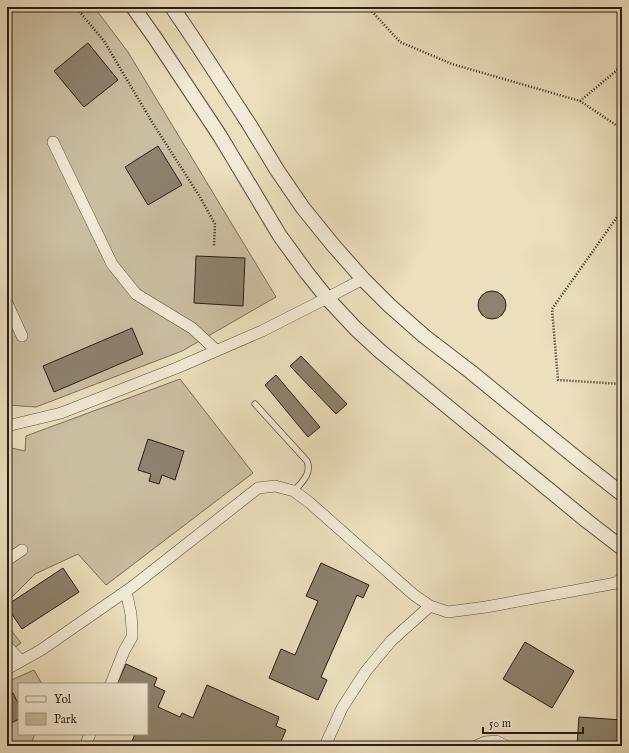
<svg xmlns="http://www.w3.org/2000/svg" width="629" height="753" font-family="'IM FELL English',serif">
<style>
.green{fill:#cabea1;stroke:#796e5c}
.building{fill:#8d826d;stroke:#281d17}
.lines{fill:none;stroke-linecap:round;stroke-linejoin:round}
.service-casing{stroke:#594e40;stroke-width:7}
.minor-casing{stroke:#594e40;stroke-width:12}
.tertiary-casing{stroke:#594e40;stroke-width:16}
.path{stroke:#281d17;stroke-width:2.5;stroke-dasharray:1 2;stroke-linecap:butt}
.service{stroke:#f2ead4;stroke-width:5.5}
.minor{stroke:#f2ead4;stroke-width:11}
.tertiary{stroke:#f2ead4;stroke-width:14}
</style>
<rect width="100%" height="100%" fill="#ebdfbd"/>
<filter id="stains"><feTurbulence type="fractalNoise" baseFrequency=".005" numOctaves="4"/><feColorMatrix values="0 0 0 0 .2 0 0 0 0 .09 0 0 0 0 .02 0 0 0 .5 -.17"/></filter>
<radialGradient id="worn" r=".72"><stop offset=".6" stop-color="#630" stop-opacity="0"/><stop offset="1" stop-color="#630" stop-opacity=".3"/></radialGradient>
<path class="green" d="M 7,7 L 94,7 L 128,52 L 276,297 L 182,351 L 36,407 L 7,405 Z
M 180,379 L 253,473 L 106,585 L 78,554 L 35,574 L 7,602 L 7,447 L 25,451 L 26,436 Z
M 7,625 L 21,643 L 7,653 Z
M 34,670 L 42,684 L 19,684 L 19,734 L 35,734 L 30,746 L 7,746 L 7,682 Z"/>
<path class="building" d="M 88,43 L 118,80 L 84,107 L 54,71 Z
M 158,146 L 182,185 L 148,205 L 125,167 Z
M 196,256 L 245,258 L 243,306 L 194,303 Z
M478 305a14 14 0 1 1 28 0a14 14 0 1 1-28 0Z
M 132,328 L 143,354 L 54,392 L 43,366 Z
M 301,356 L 347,404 L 336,414 L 290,366 Z
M 276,375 L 320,427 L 308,437 L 265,385 Z
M 148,439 L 184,451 L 175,480 L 162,475 L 159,484 L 149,481 L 151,474 L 138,470 Z
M 321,563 L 369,585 L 363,598 L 357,595 L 321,677 L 327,680 L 318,700 L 269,678 L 281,649 L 295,655 L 318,601 L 306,596 Z
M 63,568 L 79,592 L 22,629 L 7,607 L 7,605 Z
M 525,642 L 574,671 L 552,708 L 503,679 Z
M 126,664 L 157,678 L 154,686 L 165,691 L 158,707 L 180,717 L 182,713 L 193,718 L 207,685 L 279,717 L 276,726 L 286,730 L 279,746 L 130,746 L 135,734 L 147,734 L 147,684 L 117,684 Z
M 13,693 L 19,705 L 19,719 L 7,725 L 7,697 Z
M 579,717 L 622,720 L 620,746 L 577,746 Z"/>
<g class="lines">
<g class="service-casing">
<path id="service" d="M 255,404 L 307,461 C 312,474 302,482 294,491"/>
</g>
<g class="minor-casing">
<path id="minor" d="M 53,142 L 112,264 L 136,294 L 192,328 L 216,350
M 7,303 L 22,336
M 7,426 L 61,413 L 179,367 L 262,331 L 327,298 L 363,279
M 7,560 L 22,550
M 7,646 L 21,661
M 7,669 L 41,650 L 132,587 L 258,488 L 275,486 L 294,491 L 310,503 L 414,595 L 430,606 L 448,612 L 486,607 L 616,583 L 622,578
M 111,684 L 124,651 L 132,637 L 132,629 L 131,614 L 126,591
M 85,746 L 90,734
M 325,746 L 342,708 L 366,671 L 391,641 L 430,606
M 476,746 L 485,742 L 496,741 L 506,746"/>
</g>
<g class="tertiary-casing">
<path id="tertiary" d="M 133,7 L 155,38 L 220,136 L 280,236 L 307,273 L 327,298 L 356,329 L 381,352 L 587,521 L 622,548
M 172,7 L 193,38 L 249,124 L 277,170 L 303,208 L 333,245 L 363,279 L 389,305 L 424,336 L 471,372 L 580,461 L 622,494"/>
</g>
<path class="path" d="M 75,7 L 79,11 L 104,41 L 152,122 L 200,197 L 215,224 L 214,246
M 368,7 L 400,42 L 452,64 L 580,101 L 622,129
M 580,101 L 622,66
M 622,210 L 552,309 L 558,380 L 622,384
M 7,447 L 7,437"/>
<use href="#service" class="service"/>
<use href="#minor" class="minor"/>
<use href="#tertiary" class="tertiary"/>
</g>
<rect width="629" height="753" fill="none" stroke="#ebdfbd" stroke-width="24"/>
<rect x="8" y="8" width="613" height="737" fill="none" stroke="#281d17" stroke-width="2"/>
<rect x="12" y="12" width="605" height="729" fill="none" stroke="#281d17"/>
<rect x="18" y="683" width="130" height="52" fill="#f2ead4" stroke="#a19888"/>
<rect x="26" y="696" width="20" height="6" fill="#f2ead4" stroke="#a19888"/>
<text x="54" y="703" font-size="12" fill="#281d17">Yol</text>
<rect x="26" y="713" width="20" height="12" fill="#cabea1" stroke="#a19888"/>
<text x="54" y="723" font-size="12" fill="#281d17">Park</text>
<path d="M483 727v6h100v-6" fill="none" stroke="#281d17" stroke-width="2"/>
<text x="489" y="727" font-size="12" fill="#281d17" stroke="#f2ead4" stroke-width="3" paint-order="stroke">50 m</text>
<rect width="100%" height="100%" filter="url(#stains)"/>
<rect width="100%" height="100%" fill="url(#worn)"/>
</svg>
